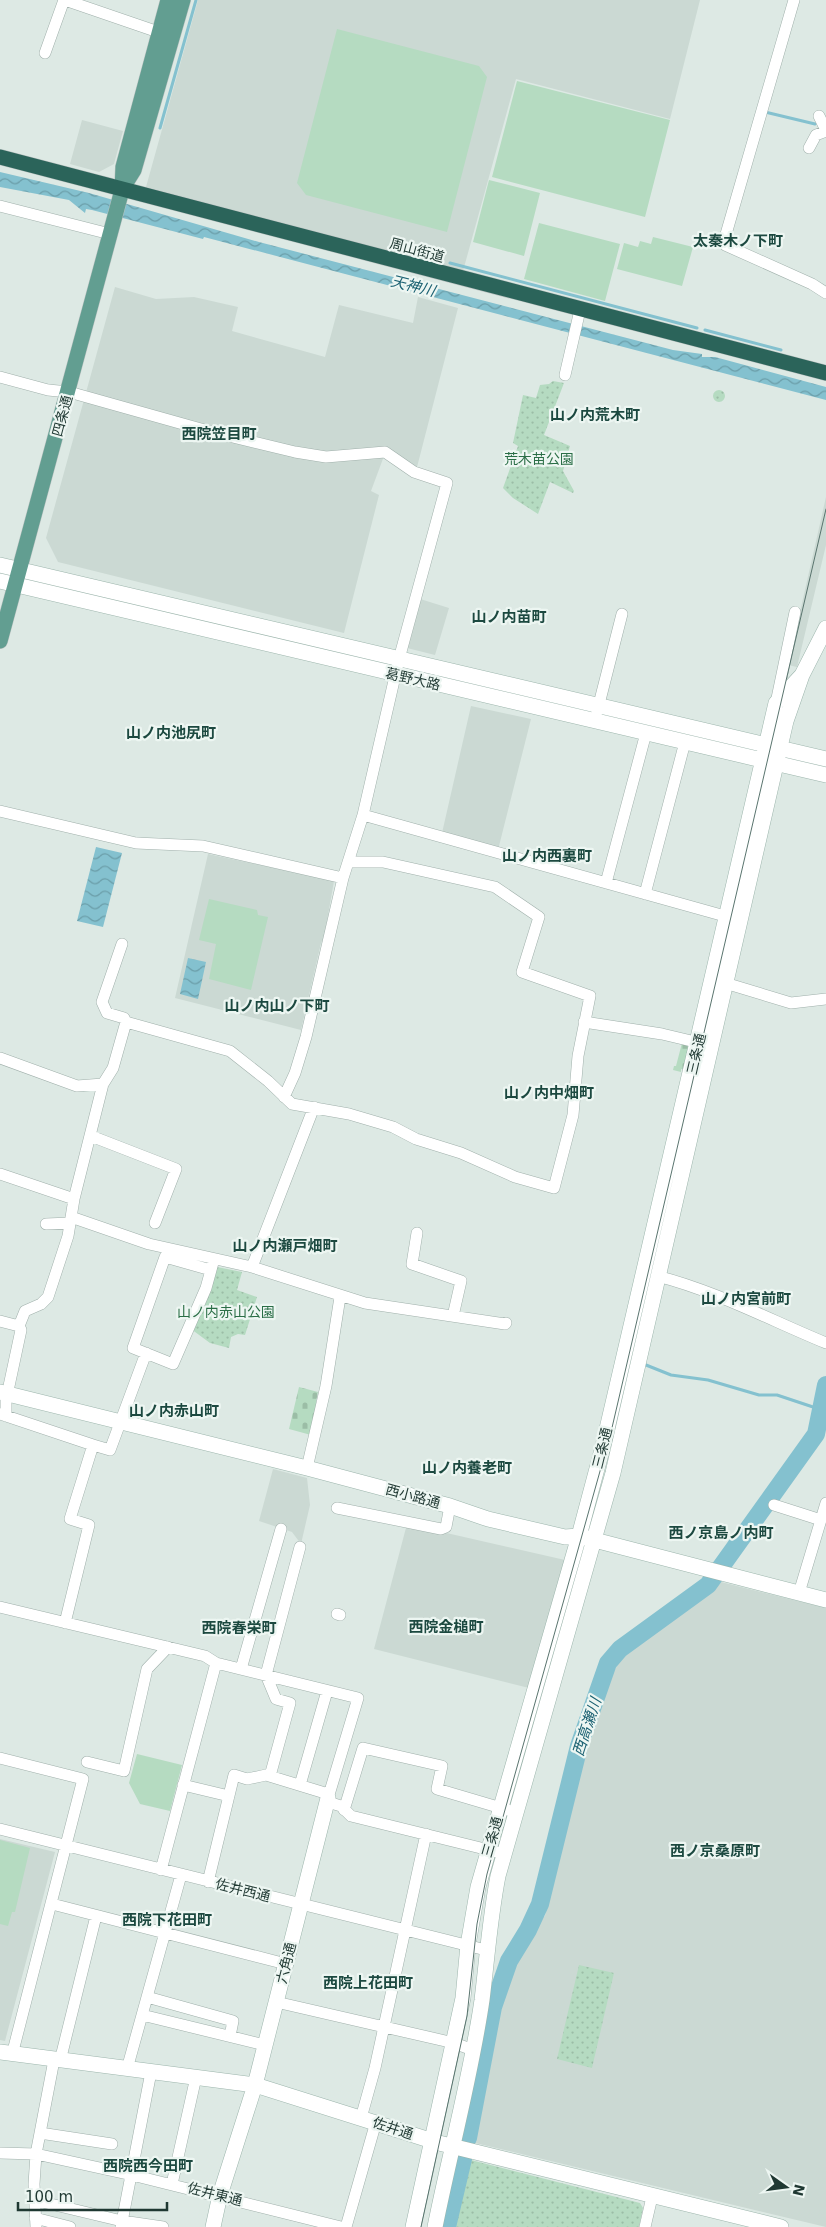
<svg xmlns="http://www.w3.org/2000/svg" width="826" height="2227" font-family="'DejaVu Sans','Noto Sans JP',sans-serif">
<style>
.built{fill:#cbd9d3}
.grass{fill:url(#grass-dots)}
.cemetery{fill:url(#cemetery-stones)}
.garden{fill:#b5dbc1}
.water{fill:url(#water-waves)}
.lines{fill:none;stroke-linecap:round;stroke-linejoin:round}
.stream{stroke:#84c1cf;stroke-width:3}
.river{stroke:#84c1cf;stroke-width:18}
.street-casing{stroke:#a0b0ab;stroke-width:12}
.secondary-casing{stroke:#9cb5ac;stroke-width:16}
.primary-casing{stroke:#bcc3c2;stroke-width:16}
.highway-casing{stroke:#bcc3c2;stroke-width:16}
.street{stroke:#fff;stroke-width:11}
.secondary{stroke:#fff;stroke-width:15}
.primary{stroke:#629e91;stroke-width:15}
.highway{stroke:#2b645a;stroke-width:15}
.tram{stroke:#59746e;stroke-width:1}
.labels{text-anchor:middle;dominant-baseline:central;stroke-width:4.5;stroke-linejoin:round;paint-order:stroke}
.street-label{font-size:14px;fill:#1f3832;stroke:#edf6f2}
.park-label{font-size:14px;fill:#2a6e46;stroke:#edf6f2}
.neighbourhood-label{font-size:15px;font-weight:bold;fill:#1c4940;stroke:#edf6f2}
.water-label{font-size:15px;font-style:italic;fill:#1b6172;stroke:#edf6f2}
</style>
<defs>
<pattern id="grass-dots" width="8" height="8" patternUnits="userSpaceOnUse" patternTransform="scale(1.25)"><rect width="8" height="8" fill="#b5dbc1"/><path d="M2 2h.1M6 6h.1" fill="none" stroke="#9bbda6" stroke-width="1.8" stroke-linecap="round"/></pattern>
<pattern id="cemetery-stones" width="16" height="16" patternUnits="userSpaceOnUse" patternTransform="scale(1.25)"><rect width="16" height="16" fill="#b5dbc1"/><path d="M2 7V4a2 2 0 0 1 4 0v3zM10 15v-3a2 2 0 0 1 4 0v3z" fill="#9bbda6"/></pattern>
<pattern id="water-waves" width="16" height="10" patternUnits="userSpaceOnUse" patternTransform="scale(1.25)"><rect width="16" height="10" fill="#84c1cf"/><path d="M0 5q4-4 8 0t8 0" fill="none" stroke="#6b9ea9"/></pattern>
</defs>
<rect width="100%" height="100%" fill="#dde9e4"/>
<path class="built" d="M 198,0 L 700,0 L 670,119 L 516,79 L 463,271 L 146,187 Z
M 82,120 L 123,131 L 114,164 L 99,172 L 70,164 Z
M 115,287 L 156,299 L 194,297 L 238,307 L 232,331 L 325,357 L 339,305 L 413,323 L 418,297 L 458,308 L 416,471 L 384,456 L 371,491 L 379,495 L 344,633 L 58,562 L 46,538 Z
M 826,497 L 826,545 L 797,667 L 788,665 Z
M 417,598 L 449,608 L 435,655 L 403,647 Z
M 471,706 L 531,719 L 498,850 L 442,833 Z
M 208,854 L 334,881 L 324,938 L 321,943 L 301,1030 L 175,998 Z
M 273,1469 L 307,1478 L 310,1505 L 301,1544 L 292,1532 L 259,1521 Z
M 407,1524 L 565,1560 L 529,1688 L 374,1649 Z
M 721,1582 L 826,1608 L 826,2227 L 471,2142 L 508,1975 L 541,1918 L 545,1916 L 580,1767 L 610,1678 L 621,1659 L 629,1651 L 712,1592 Z
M 0,1839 L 55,1852 L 5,2041 L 0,2040 Z"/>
<path class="grass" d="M 553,381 L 564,383 L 544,435 L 570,446 L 563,471 L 574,491 L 573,493 L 550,482 L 538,514 L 513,498 L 503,488 L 518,446 L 513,443 L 523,395 L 536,398 L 540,385 L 549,384 Z
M713 396a6 6 0 1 1 12 0a6 6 0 1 1-12 0Z
M 217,1267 L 242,1272 L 237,1290 L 257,1297 L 245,1335 L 238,1334 L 231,1337 L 229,1348 L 210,1343 L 191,1329 Z
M 579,1965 L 614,1973 L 592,2068 L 557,2059 Z
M 467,2159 L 640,2203 L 643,2208 L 639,2227 L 447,2227 L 462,2164 Z"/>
<path class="cemetery" d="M 682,1043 L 691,1045 L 685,1070 L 681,1069 L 681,1072 L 673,1070 L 674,1066 L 676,1066 Z
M 299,1387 L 318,1392 L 316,1402 L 319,1403 L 311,1435 L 289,1429 Z"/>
<path class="garden" d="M 337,29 L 479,66 L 487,77 L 447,232 L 306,195 L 297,183 Z
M 517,81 L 670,120 L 645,217 L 492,177 Z
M 489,180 L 540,193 L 524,256 L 473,242 Z
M 539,223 L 620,244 L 605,301 L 524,279 Z
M 653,237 L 693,247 L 682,286 L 617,269 L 624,243 L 638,247 L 640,241 L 651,244 Z
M 209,899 L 257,910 L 258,915 L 268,917 L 251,990 L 209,979 L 216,944 L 199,940 Z
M 137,1754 L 182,1765 L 170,1811 L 140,1804 L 129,1783 Z
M 0,1840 L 30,1848 L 15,1912 L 12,1912 L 8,1926 L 0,1924 Z"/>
<path class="water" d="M 0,172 L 89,193 L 259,242 L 673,350 L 702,354 L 702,357 L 715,357 L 826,387 L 826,400 L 204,237 L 203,239 L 92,210 L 86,209 L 85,213 L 69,200 L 0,187 Z
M 96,847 L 122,853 L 103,927 L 77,921 Z
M 188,958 L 206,962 L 198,999 L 180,994 Z"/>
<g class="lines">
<path class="stream" d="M 765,112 L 815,124
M 160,128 L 196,0
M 450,263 L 697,328
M 705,330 L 781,350
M 646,1365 L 671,1375 L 708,1380 L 759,1395 L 777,1395 L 822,1410"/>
<path class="river" d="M 468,2138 L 493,2007 L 509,1961 L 528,1930 L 540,1904 L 579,1746 L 608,1663 L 620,1649 L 708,1585 L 816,1434 L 826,1385
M 447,2227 L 463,2159"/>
<g class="street-casing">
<path id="street" d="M 65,0 L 167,35
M 794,0 L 724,241 L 725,245 L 812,284 L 826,293
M 45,53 L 64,0
M 819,116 L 826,130
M 809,148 L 816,135 L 826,131
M 0,206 L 110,234
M 565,375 L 580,310
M 0,377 L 48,390 L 69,392 L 208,431 L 295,452 L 326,457 L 385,452 L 414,472 L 447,483 L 399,659 L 363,815 L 343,878 L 306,1037 L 295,1073 L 284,1097
M 776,703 L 795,612
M 597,712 L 622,614
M 0,811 L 136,843 L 203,846 L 343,878
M 363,815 L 732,918
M 606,883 L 646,733
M 645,894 L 685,742
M 122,944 L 102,1002 L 107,1013 L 124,1018 L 126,1022
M 725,983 L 791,1003 L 826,999
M 584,1022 L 662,1034 L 704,1044
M 0,1058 L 77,1086 L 103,1084
M 91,1136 L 176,1169 L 155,1223
M 0,1174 L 74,1199
M 71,1217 L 149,1244 L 252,1267 L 365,1303 L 505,1324 L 506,1323
M 46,1224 L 70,1223
M 417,1233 L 412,1264 L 461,1281 L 453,1316
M 252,1267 L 314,1107
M 211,1270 L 165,1257 L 133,1348 L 173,1364 L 206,1288 L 214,1259
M 657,1276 C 716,1291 770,1320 826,1343
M 0,1321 L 19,1326
M 0,1414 L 93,1445 L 70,1519 L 89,1525 L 65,1623
M 6,1416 L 6,1400 L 21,1330 L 19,1326 L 25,1311 L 41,1304 L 48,1297 L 68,1236 L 74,1199 L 103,1084 L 113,1068 L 126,1022 L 230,1051 L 268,1081 L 292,1104 L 349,1114 L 393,1127 L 416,1139 L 461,1153 L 515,1177 L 554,1188 L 573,1115 L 578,1056 L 590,996 L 522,972 L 539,917 L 495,887 L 383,862 L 349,862
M 93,1445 L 110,1450 L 146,1353
M 307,1468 L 326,1386 L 340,1297
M 774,1505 L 821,1520
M 337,1508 L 441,1529 L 446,1527 L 450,1506
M 799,1593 L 826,1503
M 0,1607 L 205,1656 L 216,1663 L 358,1698 L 328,1798
M 337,1614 L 340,1615
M 241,1669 L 281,1529
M 0,1758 L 83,1779 L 12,2055
M 87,1762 L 124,1771 L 147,1669 L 168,1647
M 270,1776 L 290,1703 L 276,1699 L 266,1675 L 300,1547
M 183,1785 L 229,1796
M 300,1785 L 327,1691
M 344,1810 L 363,1748 L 442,1766 L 437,1789 L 508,1810
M 0,1829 L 486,1950
M 161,1870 L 216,1663
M 208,1882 L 234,1775 L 247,1779 L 266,1775 L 325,1793 L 331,1803 L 341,1806 L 351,1816 L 497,1852
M 52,1904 L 286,1964
M 147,1997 L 233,2021 L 230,2036
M 276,2002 L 454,2043 L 473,2050
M 142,2015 L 265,2045
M 60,2061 L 96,1916
M 127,2069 L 181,1875
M 361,2118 L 375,2068 L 426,1834
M 40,2133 L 112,2144
M 0,2153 L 36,2154 L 132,2175 L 341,2227
M 172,2184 L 196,2077
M 34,2200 L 122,2221 L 163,2227
M 35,2218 L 70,2227
M 36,2227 L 34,2184 L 36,2154 L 54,2060
M 121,2227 L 151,2072
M 346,2227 L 376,2122
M 645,2227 L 652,2197"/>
</g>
<g class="secondary-casing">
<path id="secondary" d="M 0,565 L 826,759
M 0,581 L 826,775
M 0,1392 L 307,1468 L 450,1506 L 488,1519 L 565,1537 L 579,1536 L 826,1600
M 0,2052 L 255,2085 L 439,2143 L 781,2227
M 213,2227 L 220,2195 L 255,2085 L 328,1798
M 413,2227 L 463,1998 L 468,1945 L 478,1887 L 579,1536 L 603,1446 L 776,703 L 801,676
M 435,2227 C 450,2152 471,2076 482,2000 C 487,1959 490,1917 498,1876 L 613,1473 L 786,721 L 802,675 L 826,628"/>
</g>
<g class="primary-casing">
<path id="primary" d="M 124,186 L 134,170 L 183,0
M 0,641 L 122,190 L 123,167 L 168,0"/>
</g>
<g class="highway-casing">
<path id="highway" d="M 0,157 L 826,373"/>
</g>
<use href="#street" class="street"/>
<use href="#secondary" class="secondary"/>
<use href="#primary" class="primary"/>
<use href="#highway" class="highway"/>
<path class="tram" d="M 421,2227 L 467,2016 L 477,1924 L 487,1874 L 611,1432 L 826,509"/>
</g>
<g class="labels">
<g class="street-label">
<text transform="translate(417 250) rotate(15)">周山街道</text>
<text transform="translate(62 416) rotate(-75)">四条通</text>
<text transform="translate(413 679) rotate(13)">葛野大路</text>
<text transform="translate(696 1054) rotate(-77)">三条通</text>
<text transform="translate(602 1448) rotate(-76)">三条通</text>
<text transform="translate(413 1496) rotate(15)">西小路通</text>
<text transform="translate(492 1837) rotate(-74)">三条通</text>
<text transform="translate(243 1890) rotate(14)">佐井西通</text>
<text transform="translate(286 1963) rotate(-76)">六角通</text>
<text transform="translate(393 2128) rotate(18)">佐井通</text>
<text transform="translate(215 2194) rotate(14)">佐井東通</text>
</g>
<g class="park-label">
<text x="539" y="459">荒木苗公園</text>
<text x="226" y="1312">山ノ内赤山公園</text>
</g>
<g class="neighbourhood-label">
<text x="738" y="241">太秦木ノ下町</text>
<text x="595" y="415">山ノ内荒木町</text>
<text x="219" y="434">西院笠目町</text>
<text x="509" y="617">山ノ内苗町</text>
<text x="171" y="733">山ノ内池尻町</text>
<text x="547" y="856">山ノ内西裏町</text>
<text x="277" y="1006">山ノ内山ノ下町</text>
<text x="549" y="1093">山ノ内中畑町</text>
<text x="285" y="1246">山ノ内瀬戸畑町</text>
<text x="746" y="1299">山ノ内宮前町</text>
<text x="174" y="1411">山ノ内赤山町</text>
<text x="467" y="1468">山ノ内養老町</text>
<text x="721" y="1533">西ノ京島ノ内町</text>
<text x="446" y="1627">西院金槌町</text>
<text x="239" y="1628">西院春栄町</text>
<text x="715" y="1851">西ノ京桑原町</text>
<text x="167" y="1920">西院下花田町</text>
<text x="368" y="1983">西院上花田町</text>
<text x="148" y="2166">西院西今田町</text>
</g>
<g class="water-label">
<text transform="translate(413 286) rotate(14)">天神川</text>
<text transform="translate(587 1727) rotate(-72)">西高瀬川</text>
</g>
</g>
<g transform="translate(786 2187) rotate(104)" stroke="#edf6f2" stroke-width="4" paint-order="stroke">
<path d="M0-4L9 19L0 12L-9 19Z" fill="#1f3832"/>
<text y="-8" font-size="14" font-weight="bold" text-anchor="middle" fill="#1f3832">N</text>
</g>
<path d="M18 2202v8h149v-8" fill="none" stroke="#1f3832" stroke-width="2.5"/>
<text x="25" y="2202" font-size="15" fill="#1f3832" stroke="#edf6f2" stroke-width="4" paint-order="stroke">100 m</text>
</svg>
